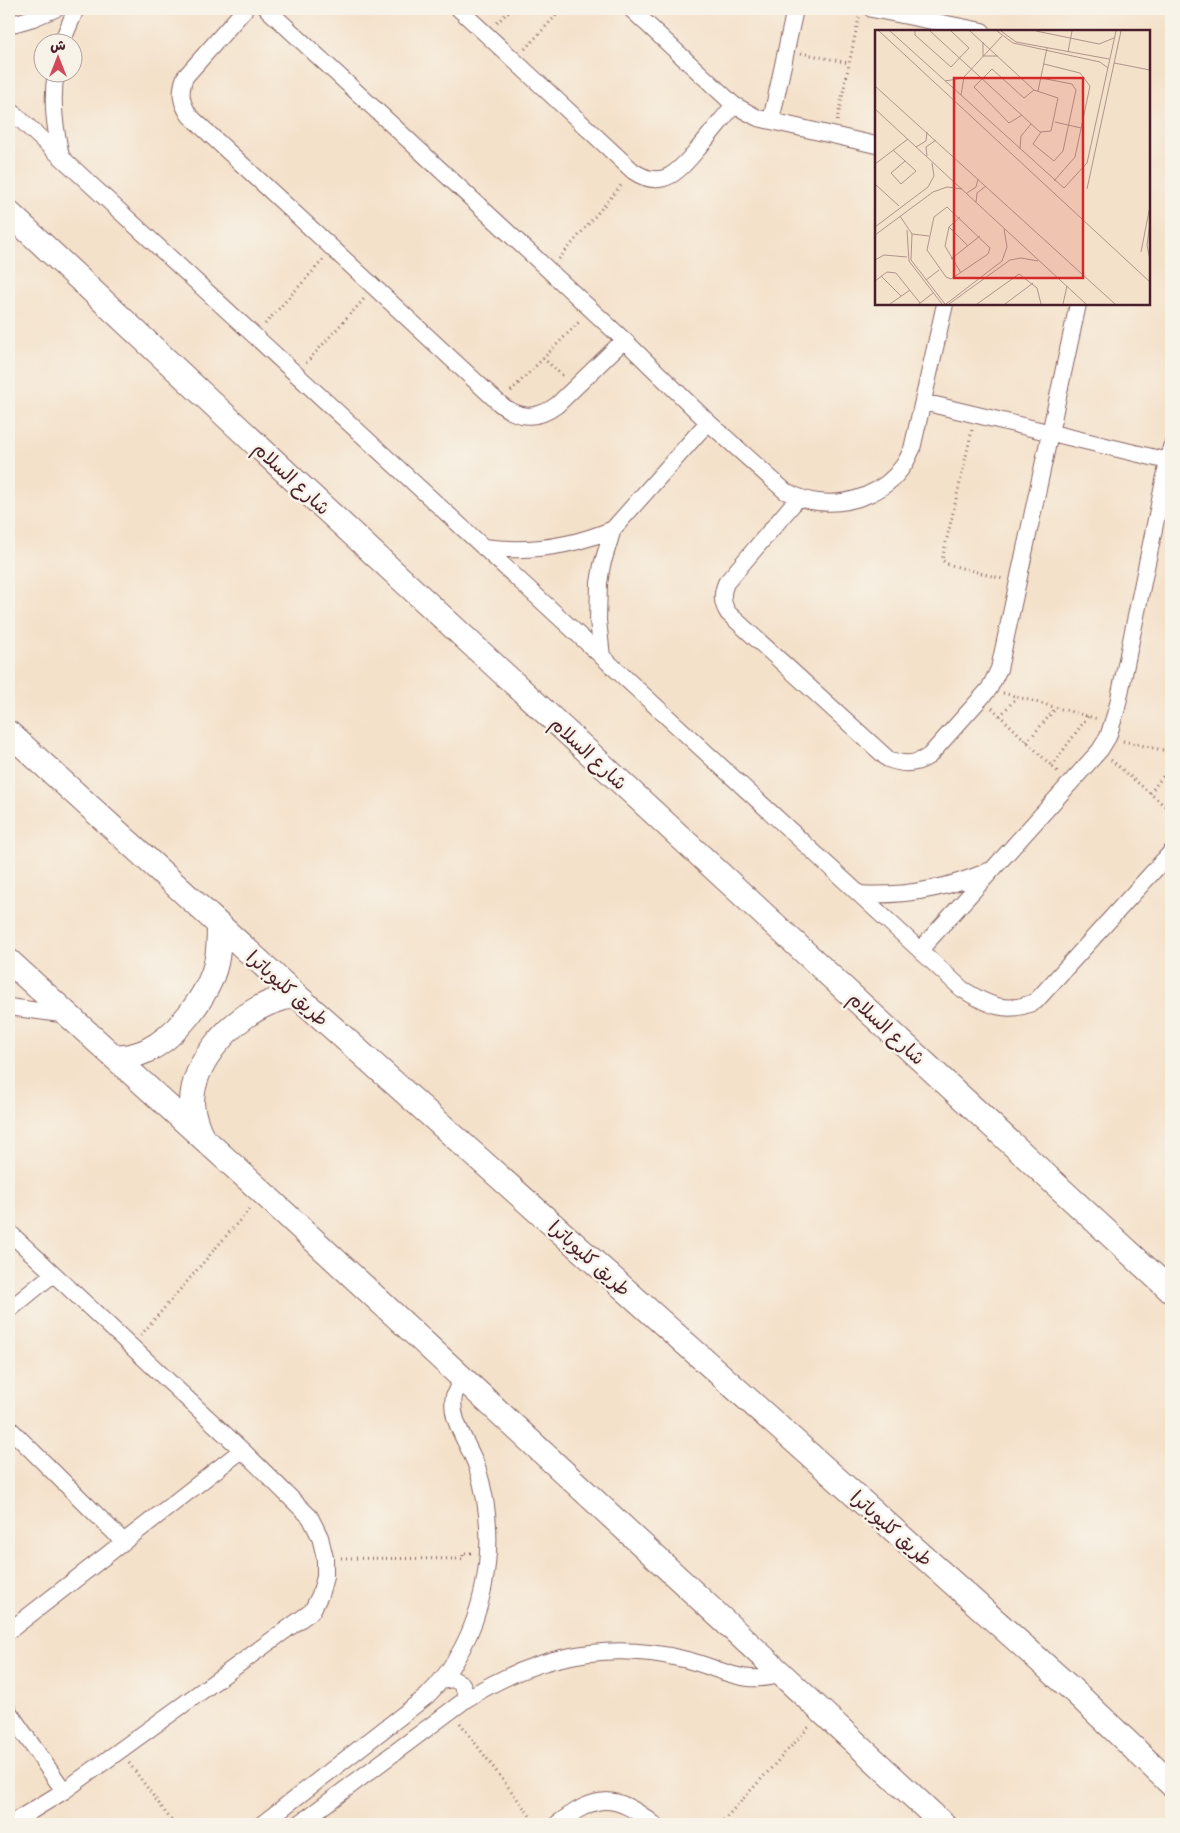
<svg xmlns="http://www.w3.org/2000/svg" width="1180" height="1833" font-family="'Patrick Hand','Playpen Sans Arabic',sans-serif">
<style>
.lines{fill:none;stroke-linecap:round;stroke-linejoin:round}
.minor-casing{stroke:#866363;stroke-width:18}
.secondary-casing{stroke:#866363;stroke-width:26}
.path{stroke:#866363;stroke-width:3;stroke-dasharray:1 4;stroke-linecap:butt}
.minor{stroke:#fff;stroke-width:16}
.secondary{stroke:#fff;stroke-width:24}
.labels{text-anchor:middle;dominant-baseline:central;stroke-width:5;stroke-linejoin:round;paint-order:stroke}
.street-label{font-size:19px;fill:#4a1f2b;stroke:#f7f3e8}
.inset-road{fill:none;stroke:#b0938a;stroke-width:1}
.view{fill:#d62828;fill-opacity:0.15;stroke:#d62828;stroke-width:2.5}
.inset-edge{fill:none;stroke:#4a1f2b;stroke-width:2.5}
</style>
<rect width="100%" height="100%" fill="#f7f3e8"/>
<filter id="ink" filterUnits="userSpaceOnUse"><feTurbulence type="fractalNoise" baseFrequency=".02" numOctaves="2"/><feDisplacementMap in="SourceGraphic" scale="10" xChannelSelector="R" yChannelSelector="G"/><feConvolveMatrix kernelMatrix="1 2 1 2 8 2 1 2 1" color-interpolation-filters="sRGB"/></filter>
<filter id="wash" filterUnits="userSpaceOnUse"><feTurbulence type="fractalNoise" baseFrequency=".0096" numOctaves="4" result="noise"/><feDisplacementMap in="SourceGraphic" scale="20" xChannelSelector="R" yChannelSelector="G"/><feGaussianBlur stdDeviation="1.12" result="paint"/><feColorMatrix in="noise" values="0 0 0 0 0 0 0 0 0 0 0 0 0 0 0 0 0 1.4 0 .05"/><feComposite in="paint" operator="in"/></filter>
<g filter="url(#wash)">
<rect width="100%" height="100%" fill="#f4e1ca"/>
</g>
<g filter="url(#ink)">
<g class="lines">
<g class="minor-casing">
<path id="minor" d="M 245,9 L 185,77 C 179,93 181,103 190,116 L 499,403 C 518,419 537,420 557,405 L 624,340
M 267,9 L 624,340 L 708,422 L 785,491 C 795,496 806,501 818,502 C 849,506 885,493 903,466 C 907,461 909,455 912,449 L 945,304
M 459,9 L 633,171 C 665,193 682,167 702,144 C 713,131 723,118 734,105
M 631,9 L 734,105 L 758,118 L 876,145
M 872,9 L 982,31
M 9,25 L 33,18 L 55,9
M 62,42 L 76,9
M 56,72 C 51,101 55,128 61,156
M 9,109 L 962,989 C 987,1005 1008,1015 1036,1001 L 1171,852
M 771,121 L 795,9
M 923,402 L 1168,461
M 799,497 L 726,583 C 721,595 722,603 728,613 L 888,759 C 903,765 915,765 929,756 L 989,689 L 999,669 L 1078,304
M 483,547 C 529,553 571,547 613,529
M 602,657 L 598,620 L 599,583 L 602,565 L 613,529 L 708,422
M 859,894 C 905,897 946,889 988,871
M 920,950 L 1100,750 L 1108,737 L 1117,708 L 1171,447
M 9,1007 L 68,1015
M 9,1232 L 242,1450 L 310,1517 L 320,1537 L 325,1558 L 325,1577 L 320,1595 L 312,1611 L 64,1791 L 10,1824
M 9,1310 L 53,1274
M 9,1428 L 124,1542
M 9,1631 L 242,1450
M 442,1681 L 453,1679 L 462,1684 L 466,1694 L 465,1700
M 9,1712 L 64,1791
M 262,1824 L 427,1696 C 485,1638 502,1545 477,1467 C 469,1444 449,1420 454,1396 C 456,1390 460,1384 462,1378
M 299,1824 L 465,1700 C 532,1657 604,1640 683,1659 C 720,1667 742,1687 782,1674
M 557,1824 C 597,1794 614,1793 654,1824"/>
</g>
<g class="secondary-casing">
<path id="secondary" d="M 9,213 L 305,490 L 1171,1291
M 9,733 L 295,994 L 1077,1694 L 1171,1784
M 9,961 L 263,1193 L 943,1824
M 116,1058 C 126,1057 136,1056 146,1051 C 176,1037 209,995 216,963 C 219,951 219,938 219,925
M 201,1136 C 197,1125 192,1114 192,1102 C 193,1060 232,1019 269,1003 C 278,1000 287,997 295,994"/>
</g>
<path class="path" d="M 549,9 L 556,15
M 497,23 L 511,9
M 525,49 L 562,9
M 801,53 L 849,63
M 837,121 L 859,17
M 559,259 L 623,183
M 265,324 L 323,260
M 543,358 L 563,376
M 306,363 L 364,299
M 511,391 L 580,321
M 972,430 L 942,560 L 947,564 L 1003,579
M 1003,693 L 1098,719
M 992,708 L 1060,774
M 1000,716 L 1017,697
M 1123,741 L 1171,752
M 1027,742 L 1056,708
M 1111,760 L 1171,811
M 1052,766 L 1088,716
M 1165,774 L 1171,778
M 1150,793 L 1171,766
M 141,1335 L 251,1207
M 341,1558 L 463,1559 L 463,1553 L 472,1553
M 460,1723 L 536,1824
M 129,1763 L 174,1824
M 720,1824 L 809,1727"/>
<use href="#minor" class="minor"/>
<use href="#secondary" class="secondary"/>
</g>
</g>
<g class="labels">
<g class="street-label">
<text transform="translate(292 478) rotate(43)">شارع السلام</text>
<text transform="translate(589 753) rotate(43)">شارع السلام</text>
<text transform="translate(288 988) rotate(42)">طريق كليوباترا</text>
<text transform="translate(887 1028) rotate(43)">شارع السلام</text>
<text transform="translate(590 1258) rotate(42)">طريق كليوباترا</text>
<text transform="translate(892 1528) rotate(42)">طريق كليوباترا</text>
</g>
</g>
<g transform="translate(875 30)">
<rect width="275" height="275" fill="#f4e1ca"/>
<path class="inset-road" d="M 4,1 L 275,252M 15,1 L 189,158 L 212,133 L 241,1M 40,1 L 40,5 L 76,37 L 94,18 L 76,1M 55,1 L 165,102 L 176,101 L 183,68 L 159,60 L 95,1M 122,1 L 138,13 L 225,32 L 233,38M 126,1 L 141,12 L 234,29M 161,1 L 224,14 L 239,8M 108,12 L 108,26 L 123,26M 193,22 L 197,1M 239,33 L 275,40M 169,34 L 205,43 L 215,56 L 200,127 L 179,151M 166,48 L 197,54 L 201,60 L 188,121 L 179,131 L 158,114 L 166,102M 70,51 L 88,48M 0,56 L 240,274M 163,61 L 172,18M 86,65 L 89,47 L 127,6M 0,79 L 211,274M 147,85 L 134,93 L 99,57 L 117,39 L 149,68 L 159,60M 180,92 L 206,98M 41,117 L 51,111 L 52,102M 145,119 L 146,106 L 156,94M 18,120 L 40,140 L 41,141 L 26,154 L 16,143 L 30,131M 52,126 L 51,117 L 61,110M 0,134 L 33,109M 0,154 L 24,176M 212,159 L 246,1M 92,163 L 101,157 L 103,149M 101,172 L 102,163 L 111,156M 72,177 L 115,218 L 113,224 L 76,249 L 71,247 L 52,220 L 59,187 ZM 25,186 L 37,204 L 36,230 L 70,274M 85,187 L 74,197 L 70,216 L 86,243M 275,192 L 272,215 L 275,230M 0,197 L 53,157 L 59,146 L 57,133M 74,197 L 93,216M 32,200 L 34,231 L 67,274M 37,204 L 54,206M 0,205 L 58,162 L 72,157 L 87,159M 266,222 L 275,176M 76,229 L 105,206M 0,230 L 9,225 L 32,227M 6,246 L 26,266M 51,250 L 64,240M 0,251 L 12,242 L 21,243 L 45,273M 15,274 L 35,260M 44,274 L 58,263M 71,274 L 127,231 L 132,217 L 129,199M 74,274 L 135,230 L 146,228 L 163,231M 102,274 L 144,244 L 162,258 L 166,274M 130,274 L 158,253M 188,274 L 192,256"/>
<path class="view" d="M 79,48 L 208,48 L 208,248 L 79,248 Z"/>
<rect width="275" height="275" class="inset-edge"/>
</g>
<rect width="1180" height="1833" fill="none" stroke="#f7f3e8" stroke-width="30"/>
<g transform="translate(58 58)"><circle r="24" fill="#f7f3e8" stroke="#b29e9c"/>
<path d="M0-4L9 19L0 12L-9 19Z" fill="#d1495b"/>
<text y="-8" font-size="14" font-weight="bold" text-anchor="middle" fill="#4a1f2b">ش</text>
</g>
</svg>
